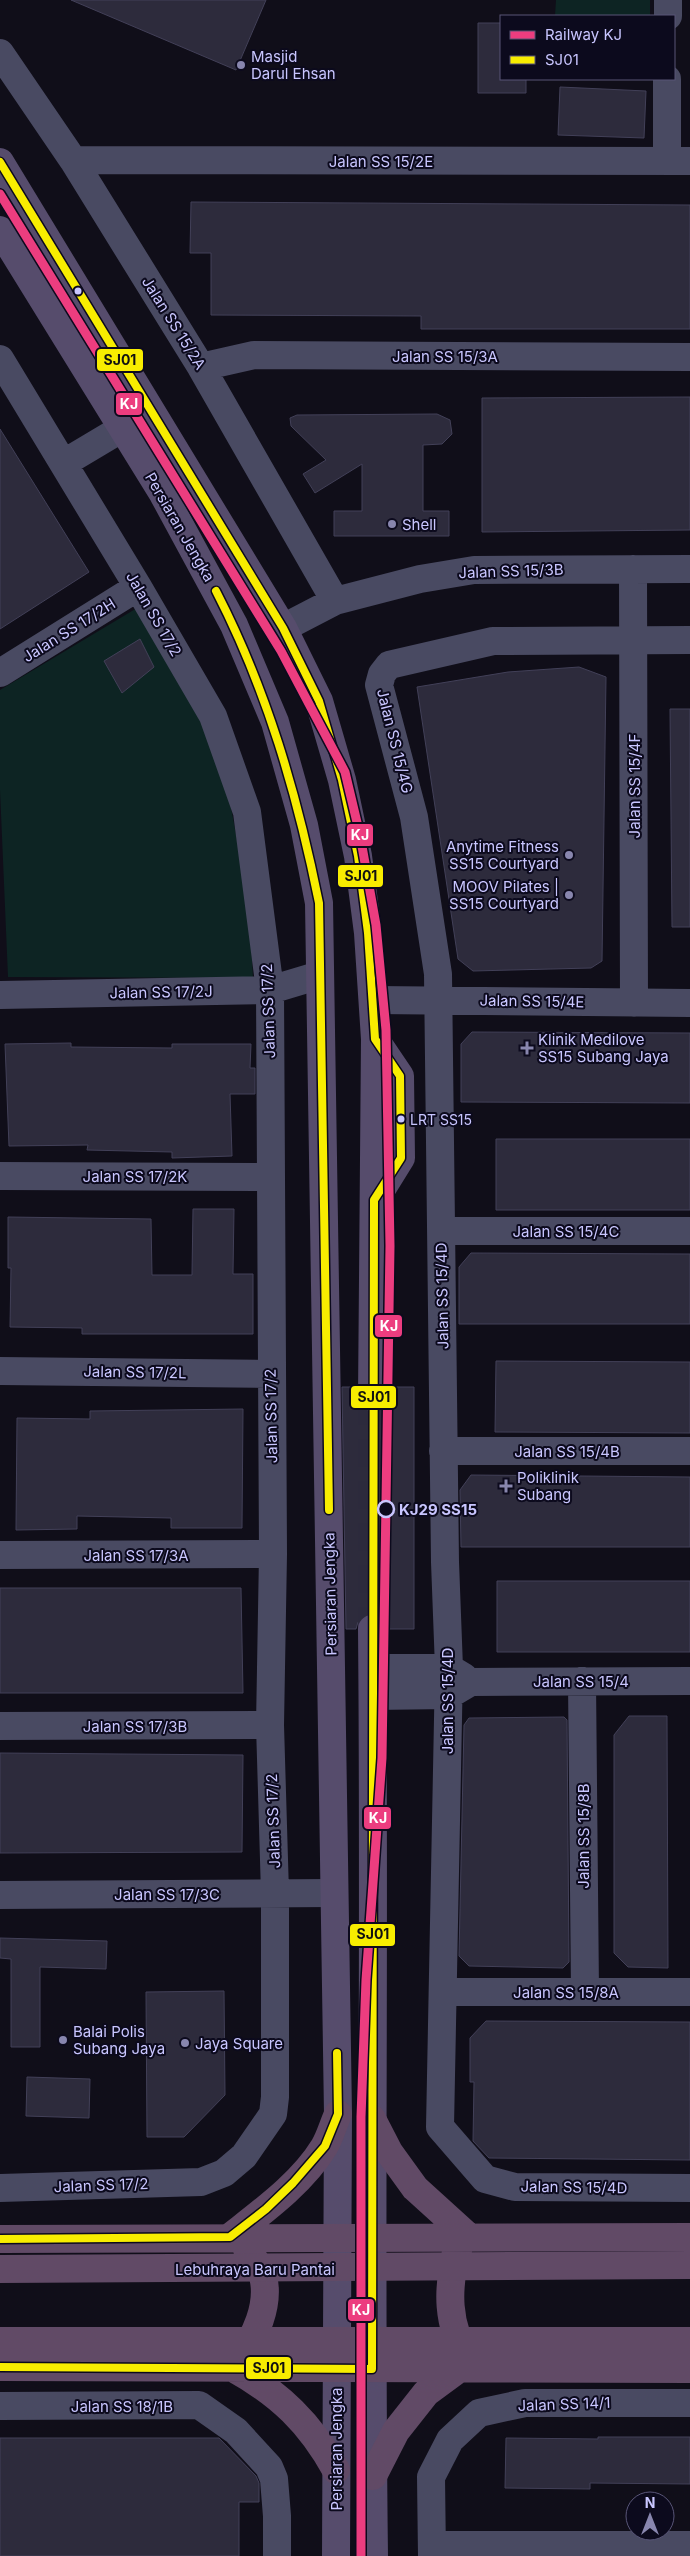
<svg xmlns="http://www.w3.org/2000/svg" width="690" height="2556" font-family="Inter,sans-serif">
<style>
.green{fill:#0d2423}
.building{fill:#2d2b3c;stroke:#424058}
.lines{fill:none;stroke-linecap:round;stroke-linejoin:round}
.major-tunnel{stroke:#2c2a3c;stroke-width:28;stroke-dasharray:28 14;stroke-linecap:butt}
.minor{stroke:#494a62;stroke-width:28}
.major{stroke:#564c6c;stroke-width:28}
.highway{stroke:#614a66;stroke-width:28}
.highway-bridge{stroke:#614a66;stroke-width:28}
.bus-1-casing{stroke:#0c0a1d;stroke-width:11}
.bus-1{stroke:#f8ed00;stroke-width:8}
.rail-1-casing{stroke:#0c0a1d;stroke-width:12}
.rail-1{stroke:#ec3d7f;stroke-width:9}
.poi-dot{fill:#8886ae;stroke:#0c0a1d;stroke-width:2}
.bus-dot{fill:#c9c6ff;stroke:#0c0a1d;stroke-width:2}
.stop-dot{fill:#0c0a1d;stroke:#c9c6ff;stroke-width:2.5}
.labels{text-anchor:middle;dominant-baseline:central;stroke-width:4;stroke-linejoin:round;paint-order:stroke}
.bus-label{font-size:14px;fill:#c9c6ff;stroke:#0c0a1d;text-anchor:start}
.poi-label{font-size:15px;fill:#c9c6ff;stroke:#0c0a1d;text-anchor:start}
.street-label{font-size:15px;fill:#c9c6ff;stroke:#0c0a1d}
.stop-label{font-size:15px;font-weight:bold;fill:#c9c6ff;stroke:#0c0a1d;text-anchor:start}
.line-badge{stroke:#0c0a1d;stroke-width:2}
.badge-label{font-size:14px;text-anchor:middle;font-weight:bold;fill:#fff}
.pale-badge-label{font-size:14px;text-anchor:middle;font-weight:bold;fill:#111}
</style>
<rect width="100%" height="100%" fill="#100e19"/>
<path class="green" d="M 556,0 L 650,0 L 650,16 L 555,16 Z
M 137,608 L 201,709 L 230,802 L 249,905 L 253,978 L 8,977 L 0,790 L 0,690 Z"/>
<path class="building" d="M 71,0 L 266,0 L 236,70 Z
M 478,23 L 501,23 L 501,79 L 526,79 L 526,93 L 478,93 Z
M 560,87 L 646,91 L 644,138 L 558,135 Z
M 191,202 L 690,205 L 690,329 L 421,329 L 421,316 L 211,315 L 211,253 L 190,253 Z
M 690,397 L 690,530 L 482,532 L 482,398 Z
M 437,414 L 450,420 L 452,434 L 442,444 L 423,445 L 423,511 L 449,511 L 449,536 L 334,536 L 334,511 L 362,511 L 362,464 L 315,493 L 303,474 L 326,460 L 291,426 L 290,418 L 297,415 Z
M 0,429 L 89,572 L 0,629 Z
M 140,639 L 154,667 L 122,693 L 104,661 Z
M 579,667 L 606,677 L 602,961 L 591,968 L 473,971 L 458,959 L 417,687 L 508,672 Z
M 670,709 L 690,709 L 690,927 L 672,927 Z
M 472,1032 L 690,1033 L 690,1103 L 461,1102 L 461,1044 Z
M 71,1043 L 71,1047 L 172,1048 L 172,1044 L 251,1044 L 250,1068 L 255,1068 L 255,1094 L 230,1094 L 232,1156 L 172,1158 L 172,1152 L 87,1150 L 88,1145 L 9,1146 L 5,1044 Z
M 496,1139 L 690,1139 L 690,1210 L 496,1210 Z
M 193,1209 L 234,1209 L 233,1274 L 253,1274 L 253,1334 L 82,1334 L 82,1328 L 10,1327 L 11,1268 L 8,1268 L 8,1217 L 151,1219 L 152,1275 L 192,1275 Z
M 471,1253 L 690,1254 L 690,1324 L 459,1324 L 459,1267 Z
M 496,1361 L 690,1362 L 690,1433 L 495,1432 Z
M 342,1387 L 356,1387 L 359,1405 L 365,1411 L 371,1413 L 379,1411 L 385,1405 L 388,1387 L 414,1387 L 414,1629 L 388,1629 L 385,1621 L 380,1616 L 372,1613 L 364,1616 L 358,1622 L 356,1629 L 346,1629 Z
M 243,1409 L 242,1528 L 171,1528 L 171,1518 L 77,1516 L 77,1529 L 16,1530 L 17,1418 L 90,1419 L 90,1411 Z
M 471,1475 L 690,1477 L 690,1547 L 461,1547 L 460,1490 Z
M 497,1581 L 690,1581 L 690,1652 L 497,1652 Z
M 0,1588 L 241,1588 L 243,1693 L 0,1693 Z
M 629,1716 L 667,1716 L 668,1968 L 628,1967 L 614,1953 L 614,1735 Z
M 564,1717 L 567,1720 L 569,1962 L 563,1968 L 469,1966 L 459,1956 L 464,1725 L 469,1718 Z
M 0,1753 L 243,1755 L 242,1852 L 0,1853 Z
M 0,1938 L 107,1941 L 106,1969 L 40,1967 L 40,2047 L 11,2047 L 11,1959 L 0,1958 Z
M 224,1991 L 225,2095 L 184,2137 L 147,2137 L 146,1992 Z
M 486,2021 L 690,2022 L 690,2160 L 489,2158 L 473,2141 L 474,2082 L 470,2082 L 470,2038 Z
M 27,2077 L 90,2079 L 89,2118 L 26,2116 Z
M 598,2437 L 690,2437 L 690,2484 L 590,2483 L 590,2489 L 505,2488 L 506,2438 L 598,2439 Z
M 0,2438 L 219,2438 L 256,2476 L 259,2483 L 259,2502 L 239,2502 L 239,2556 L 0,2556 Z"/>
<g class="lines">
<path class="major-tunnel" d="M 372,1397 L 372,1629"/>
<path class="minor" d="M 668,16 L 668,0
M 0,53 L 73,160 L 201,367 L 335,601
M 667,79 L 667,161
M 73,160 L 690,161
M 0,359 L 138,587 L 213,716 L 247,812 L 270,990 L 273,1554 L 270,1725 L 275,1893 L 275,2097 L 273,2114 L 244,2156 L 224,2173 L 201,2182 L 0,2188
M 201,367 L 254,355 L 690,357
M 64,463 L 121,429
M 633,569 L 634,1003
M 283,628 L 335,601 L 420,579 L 474,570 L 690,569
M 690,640 L 493,641 L 389,665 L 382,674 L 379,685 L 414,817 L 438,974 L 445,1562 L 449,1668 L 440,2127 L 485,2179 L 515,2187 L 690,2188
M 0,673 L 138,587
M 0,995 L 270,990 L 320,975
M 374,1000 L 690,1003
M 0,1176 L 270,1177
M 441,1231 L 690,1231
M 0,1371 L 271,1374
M 443,1451 L 690,1451
M 0,1555 L 273,1554
M 373,1668 L 449,1668 L 464,1677
M 582,1681 L 585,1992
M 373,1696 L 449,1695 L 471,1682 L 690,1681
M 0,1726 L 270,1725
M 0,1895 L 334,1893
M 443,1992 L 690,1992
M 0,2406 L 199,2405 L 236,2431 L 269,2467 L 274,2479 L 277,2516 L 277,2556
M 432,2545 L 690,2545
M 432,2556 L 431,2477 L 450,2440 L 479,2413 L 525,2403 L 690,2403"/>
<path class="major" d="M 0,162 L 283,628 L 319,701 L 342,780 L 358,856 L 368,933 L 375,1039 L 372,1397
M 0,230 L 163,494 L 234,625 L 275,722 L 304,825 L 319,903 L 338,2114 L 336,2556
M 375,1200 L 401,1158 L 400,1076 L 375,1039
M 372,1629 C 375,1938 370,2247 374,2556"/>
<path class="highway" d="M 372,2119 L 389,2152 L 415,2188 L 469,2237
M 230,2237 C 263,2211 302,2183 324,2147 C 330,2137 333,2125 338,2114
M 0,2239 L 690,2237
M 460,2245 L 457,2248 C 447,2289 446,2324 469,2361
M 237,2359 C 256,2338 270,2304 263,2276 C 261,2267 252,2257 247,2249
M 0,2367 L 690,2369
M 233,2368 C 280,2394 310,2423 336,2470
M 373,2476 L 396,2431 L 426,2393 L 460,2368"/>
<path class="highway-bridge" d="M 0,2269 L 690,2265
M 0,2341 L 690,2341"/>
<g class="bus-1-casing">
<path id="bus-1" d="M 0,162 L 283,628 L 319,701 L 342,780 L 358,856 L 368,933 L 375,1039 L 400,1076 L 401,1158 L 374,1200 L 372,2369 L 0,2367
M 216,591 C 267,690 297,794 319,903 L 329,1510
M 0,2239 L 230,2237 L 266,2209 L 293,2183 L 325,2146 L 338,2114 L 337,2053"/>
</g>
<use href="#bus-1" class="bus-1"/>
<g class="rail-1-casing">
<path id="rail-1" d="M 0,194 L 281,651 L 345,772 L 360,835 L 376,925 L 386,1030 L 390,1246 L 382,1758 L 366,1980 L 361,2117 L 361,2556"/>
</g>
<use href="#rail-1" class="rail-1"/>
</g>
<g class="poi-dot">
<circle cx="241" cy="65" r="5"/>
<circle cx="392" cy="524" r="5"/>
<circle cx="569" cy="855" r="5"/>
<circle cx="569" cy="895" r="5"/>
<path d="M524.5 1040.5h5v5h5v5h-5v5h-5v-5h-5v-5h5z"/>
<path d="M503.5 1478.5h5v5h5v5h-5v5h-5v-5h-5v-5h5z"/>
<circle cx="63" cy="2040" r="5"/>
<circle cx="185" cy="2043" r="5"/>
</g>
<g class="bus-dot">
<circle cx="78" cy="291" r="4.5"/>
<circle cx="401" cy="1119" r="4.5"/>
</g>
<circle class="stop-dot" cx="386" cy="1509" r="8"/>
<g class="labels">
<g class="bus-label">
<text x="410" y="1119">LRT SS15</text>
</g>
<g class="poi-label">
<text x="251" y="56">Masjid<tspan x="251" dy="17">Darul Ehsan</tspan></text>
<text x="402" y="524">Shell</text>
<text x="559" y="846" text-anchor="end">Anytime Fitness<tspan x="559" dy="17">SS15 Courtyard</tspan></text>
<text x="559" y="886" text-anchor="end">MOOV Pilates |<tspan x="559" dy="17">SS15 Courtyard</tspan></text>
<text x="538" y="1039">Klinik Medilove<tspan x="538" dy="17">SS15 Subang Jaya</tspan></text>
<text x="517" y="1477">Poliklinik<tspan x="517" dy="17">Subang</tspan></text>
<text x="73" y="2031">Balai Polis<tspan x="73" dy="17">Subang Jaya</tspan></text>
<text x="195" y="2043">Jaya Square</text>
</g>
<g class="street-label">
<text x="381" y="161">Jalan SS 15/2E</text>
<text transform="translate(174 323) rotate(58)">Jalan SS 15/2A</text>
<text x="445" y="356">Jalan SS 15/3A</text>
<text transform="translate(180 527) rotate(60)">Persiaran Jengka</text>
<text transform="translate(511 571) rotate(-2)">Jalan SS 15/3B</text>
<text transform="translate(154 614) rotate(60)">Jalan SS 17/2</text>
<text transform="translate(69 630) rotate(-32)">Jalan SS 17/2H</text>
<text transform="translate(395 741) rotate(76)">Jalan SS 15/4G</text>
<text transform="translate(634 786) rotate(-90)">Jalan SS 15/4F</text>
<text transform="translate(161 992) rotate(-1)">Jalan SS 17/2J</text>
<text transform="translate(532 1001) rotate(1)">Jalan SS 15/4E</text>
<text transform="translate(268 1011) rotate(-92)">Jalan SS 17/2</text>
<text x="135" y="1176">Jalan SS 17/2K</text>
<text x="566" y="1231">Jalan SS 15/4C</text>
<text transform="translate(442 1296) rotate(-91)">Jalan SS 15/4D</text>
<text transform="translate(135 1372) rotate(1)">Jalan SS 17/2L</text>
<text transform="translate(271 1416) rotate(-91)">Jalan SS 17/2</text>
<text x="567" y="1451">Jalan SS 15/4B</text>
<text x="136" y="1555">Jalan SS 17/3A</text>
<text transform="translate(330 1594) rotate(-91)">Persiaran Jengka</text>
<text x="581" y="1681">Jalan SS 15/4</text>
<text transform="translate(447 1701) rotate(-90)">Jalan SS 15/4D</text>
<text x="135" y="1726">Jalan SS 17/3B</text>
<text transform="translate(273 1821) rotate(-92)">Jalan SS 17/2</text>
<text transform="translate(583 1836) rotate(-90)">Jalan SS 15/8B</text>
<text x="167" y="1894">Jalan SS 17/3C</text>
<text x="566" y="1992">Jalan SS 15/8A</text>
<text transform="translate(101 2185) rotate(-2)">Jalan SS 17/2</text>
<text transform="translate(574 2187) rotate(1)">Jalan SS 15/4D</text>
<text x="255" y="2269">Lebuhraya Baru Pantai</text>
<text transform="translate(564 2404) rotate(-2)">Jalan SS 14/1</text>
<text x="122" y="2406">Jalan SS 18/1B</text>
<text transform="translate(336 2449) rotate(-90)">Persiaran Jengka</text>
</g>
<g class="stop-label">
<text x="399" y="1509">KJ29 SS15</text>
</g>
</g>
<g class="line-badge">
<rect x="96" y="348" width="48" height="24" rx="5" fill="#f8ed00"/>
<rect x="115" y="392" width="28" height="24" rx="5" fill="#ec3d7f"/>
<rect x="346" y="823" width="28" height="24" rx="5" fill="#ec3d7f"/>
<rect x="337" y="864" width="47" height="24" rx="5" fill="#f8ed00"/>
<rect x="374" y="1314" width="29" height="24" rx="5" fill="#ec3d7f"/>
<rect x="350" y="1385" width="47" height="24" rx="5" fill="#f8ed00"/>
<rect x="363" y="1806" width="29" height="24" rx="5" fill="#ec3d7f"/>
<rect x="349" y="1923" width="47" height="24" rx="5" fill="#f8ed00"/>
<rect x="347" y="2298" width="28" height="24" rx="5" fill="#ec3d7f"/>
<rect x="245" y="2356" width="47" height="24" rx="5" fill="#f8ed00"/>
</g>
<g class="badge-label">
<text x="129" y="409">KJ</text>
<text x="360" y="840">KJ</text>
<text x="389" y="1331">KJ</text>
<text x="378" y="1823">KJ</text>
<text x="361" y="2315">KJ</text>
</g>
<g class="pale-badge-label">
<text x="120" y="365">SJ01</text>
<text x="361" y="881">SJ01</text>
<text x="374" y="1402">SJ01</text>
<text x="373" y="1939">SJ01</text>
<text x="269" y="2373">SJ01</text>
</g>
<rect x="500" y="15" width="175" height="65" fill="#0c0a1d" stroke="#585577"/>
<rect x="510" y="31" width="25" height="8" fill="#ec3d7f" stroke="#585577"/>
<text x="545" y="40" font-size="15" fill="#c9c6ff">Railway KJ</text>
<rect x="510" y="56" width="25" height="8" fill="#f8ed00" stroke="#585577"/>
<text x="545" y="65" font-size="15" fill="#c9c6ff">SJ01</text>
<g transform="translate(650 2516)"><circle r="24" fill="#0c0a1d" stroke="#585577"/>
<path d="M0-4L9 19L0 12L-9 19Z" fill="#8886ae"/>
<text y="-8" font-size="14" font-weight="bold" text-anchor="middle" fill="#c9c6ff">N</text>
</g>
</svg>
